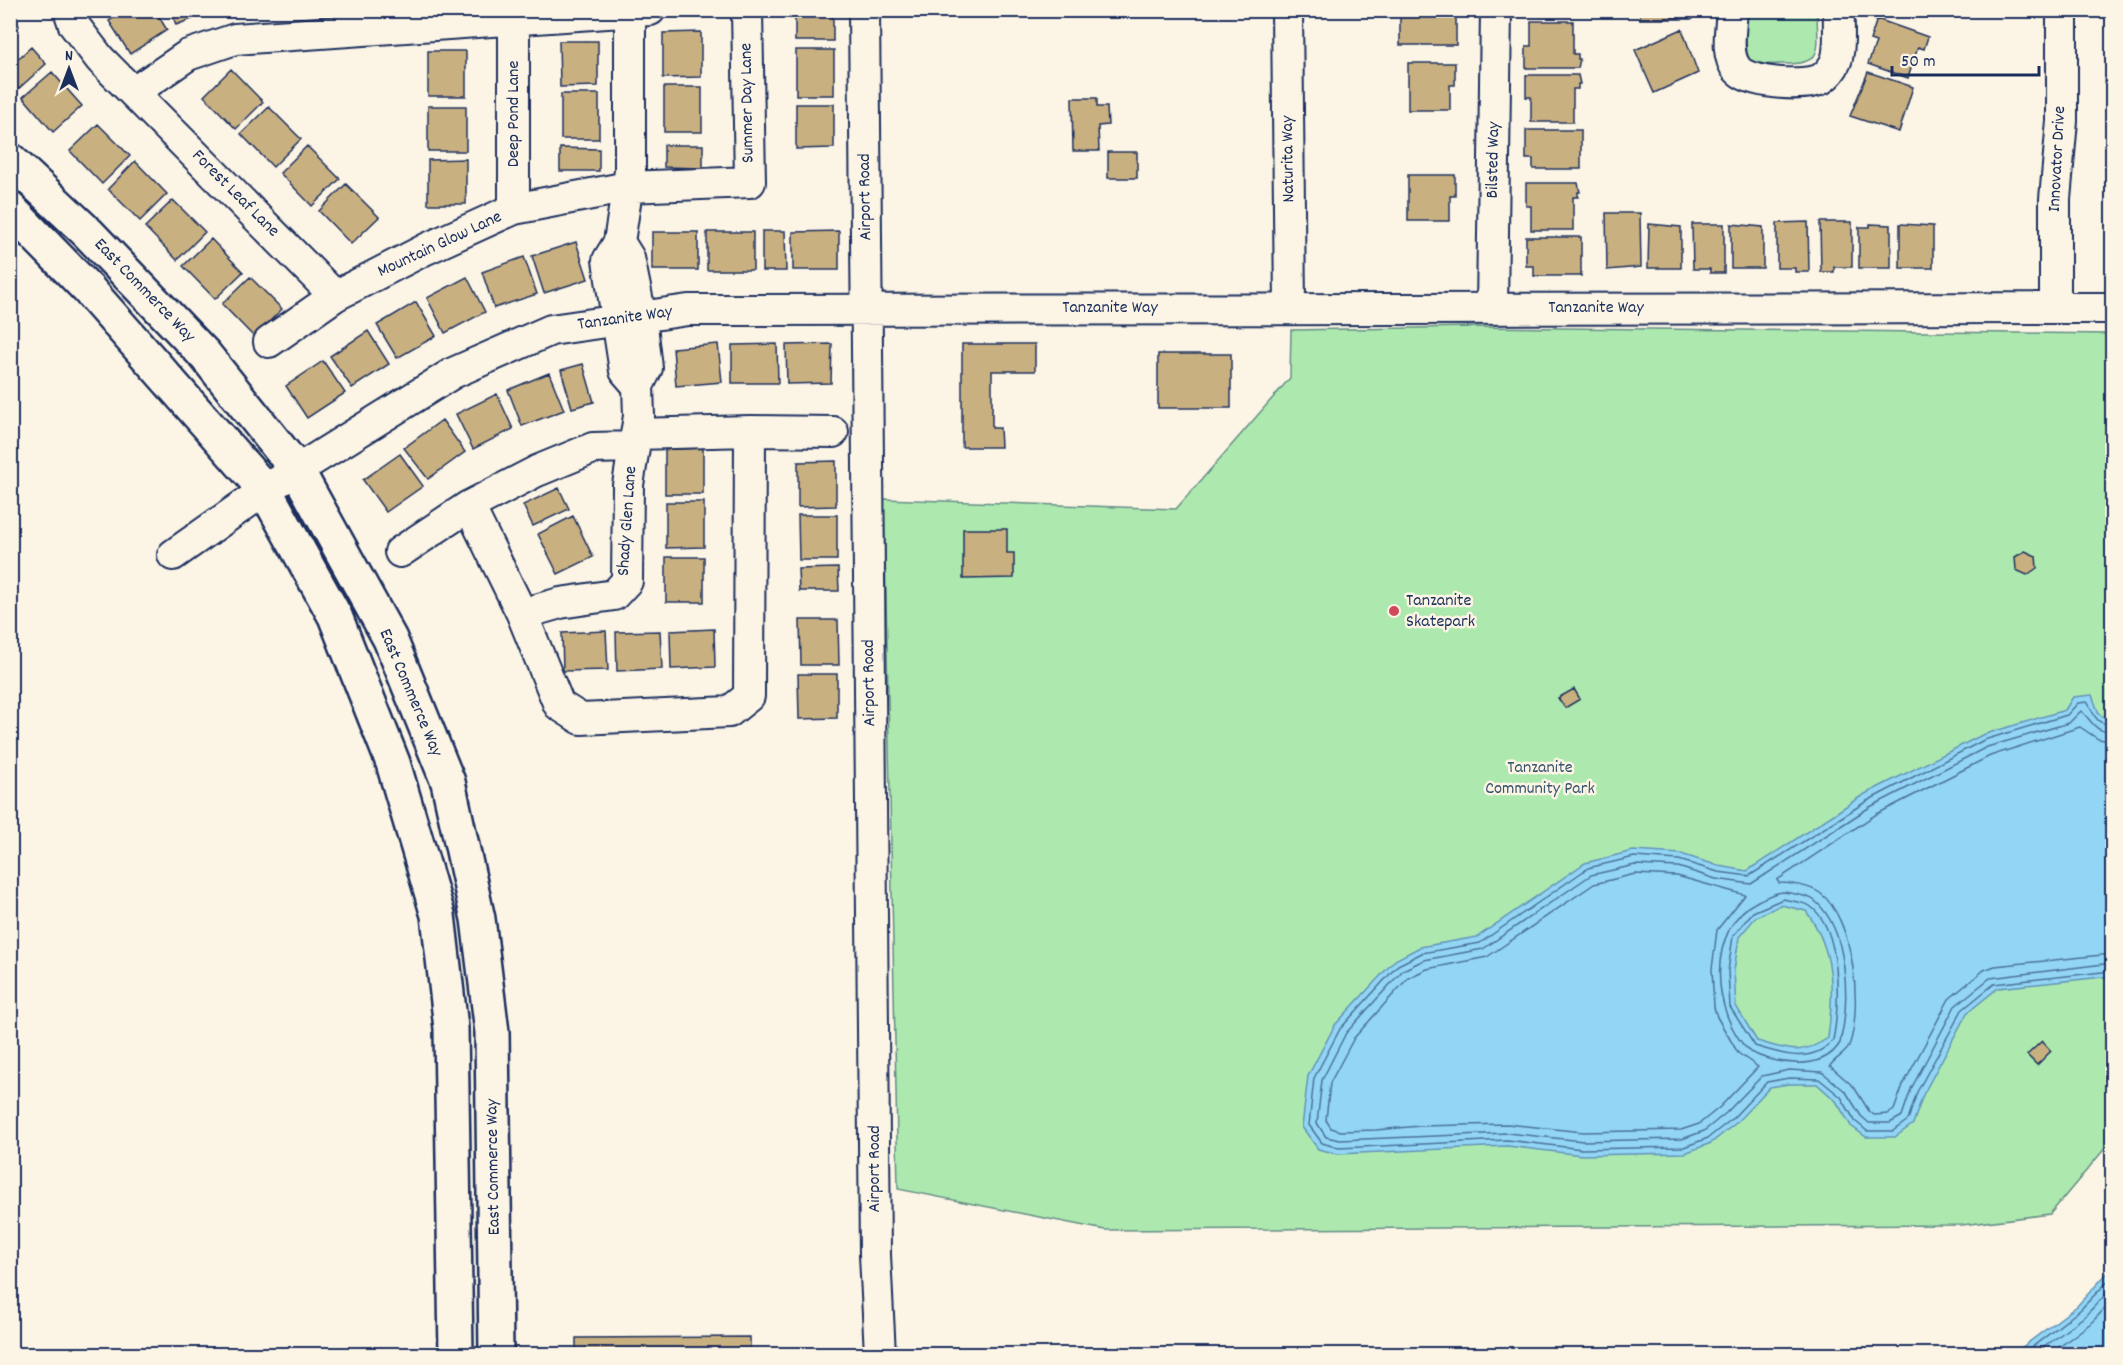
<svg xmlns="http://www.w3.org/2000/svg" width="2123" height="1365" font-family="Dekko,sans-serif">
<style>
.green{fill:#ade9af;stroke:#648c86;stroke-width:1.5}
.water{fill:#92d5f4;stroke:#6293b8;stroke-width:1.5;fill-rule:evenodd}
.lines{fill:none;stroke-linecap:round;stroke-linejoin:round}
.shore{stroke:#4b719a;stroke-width:1.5}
.building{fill:#c9b080;stroke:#1b2f5e;stroke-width:1.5}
.minor-casing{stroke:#1b2f5e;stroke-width:34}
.major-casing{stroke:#1b2f5e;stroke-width:38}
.minor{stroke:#fcf5e5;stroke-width:30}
.major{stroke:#fcf5e5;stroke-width:33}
.poi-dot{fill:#d1495b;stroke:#fcf5e5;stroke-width:2}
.labels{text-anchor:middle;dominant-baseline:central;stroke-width:5;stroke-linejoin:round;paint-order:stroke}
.street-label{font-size:18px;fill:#1b2f5e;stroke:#fcf5e5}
.poi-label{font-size:18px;fill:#1b2f5e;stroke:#fcf5e5;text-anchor:start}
.park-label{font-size:18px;fill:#38546e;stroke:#fcf5e5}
</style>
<rect width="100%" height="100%" fill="#fcf5e5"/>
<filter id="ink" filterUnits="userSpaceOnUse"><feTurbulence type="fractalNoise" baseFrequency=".0167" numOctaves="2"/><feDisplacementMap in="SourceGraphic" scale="12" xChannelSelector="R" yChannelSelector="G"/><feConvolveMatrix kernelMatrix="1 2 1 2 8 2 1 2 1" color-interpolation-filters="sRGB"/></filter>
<g filter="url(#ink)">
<path class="green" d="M 1745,11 L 1817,11 C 1817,48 1827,65 1781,64 C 1770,64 1759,66 1748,60 L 1746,52 Z
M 1473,327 L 2112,334 L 2112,1140 L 2050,1214 L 1962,1225 L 1105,1230 L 898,1189 L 884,499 L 1176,509 L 1290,378 L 1291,330 Z"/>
<path class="water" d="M 2092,695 L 2099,714 L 2107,719 L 2112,717 L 2112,976 L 1998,988 L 1967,1013 L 1923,1095 L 1913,1124 L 1895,1137 L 1866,1137 L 1851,1126 L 1836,1101 L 1817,1084 L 1789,1084 L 1770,1087 L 1736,1123 L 1711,1143 L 1685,1153 L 1582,1155 L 1507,1146 L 1338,1154 L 1318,1149 L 1302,1127 L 1308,1076 L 1335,1025 L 1395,960 L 1420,947 L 1477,937 L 1585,863 L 1633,851 L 1681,854 L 1719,866 L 1747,871 L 1863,795 L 1982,735 L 2065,710 L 2073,697 ZM 1781,905 L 1806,911 C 1835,951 1834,991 1828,1038 C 1800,1057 1787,1049 1757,1041 L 1736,1006 L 1734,971 L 1739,937 L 1756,917 Z
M 2112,1268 L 2112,1354 L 2013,1354 L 2077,1306 Z"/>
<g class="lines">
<path class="shore" d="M 2112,723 C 2097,727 2093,713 2088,702 L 2078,703 L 2067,715 L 1984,740 L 1867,801 L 1749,876 L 1718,872 L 1679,860 L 1634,857 L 1588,868 L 1480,943 L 1422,953 L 1398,965 L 1340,1029 L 1314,1078 L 1309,1125 L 1322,1143 L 1339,1148 L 1507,1140 L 1582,1149 L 1684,1147 L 1708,1138 L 1732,1119 L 1767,1082 L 1789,1078 L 1819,1079 L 1841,1097 L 1855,1121 L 1867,1131 L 1893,1131 L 1908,1120 L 1917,1092 L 1962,1010 L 1994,984 L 2112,971
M 2112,731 C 2095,734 2091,719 2081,711 L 2069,723 L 1987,747 L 1870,807 L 1751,884 L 1716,879 L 1678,867 L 1635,865 L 1591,875 L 1483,949 L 1424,960 L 1403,970 L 1346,1033 L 1322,1080 L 1317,1123 L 1326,1137 L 1340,1140 L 1507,1133 L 1583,1141 L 1682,1139 L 1704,1131 L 1726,1113 L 1762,1076 L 1789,1070 L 1822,1072 L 1846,1092 L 1861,1116 L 1869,1123 L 1890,1123 L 1902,1116 L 1911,1089 L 1955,1006 L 1990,978 L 2112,963
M 2112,741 L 2098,739 L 2080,727 L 1990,756 L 1875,815 L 1777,880 L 1779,883 C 1791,883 1810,886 1820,893 C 1854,918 1863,1008 1849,1046 C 1845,1055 1835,1058 1830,1066 L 1854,1087 L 1869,1111 L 1874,1115 L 1888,1114 L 1894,1110 L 1903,1085 L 1949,999 L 1984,970 L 1995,966 L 2112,954
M 1635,874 L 1677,876 L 1745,895 L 1717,930 L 1712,969 L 1714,1007 L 1717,1017 L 1738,1053 L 1758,1067 L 1720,1107 L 1699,1124 L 1681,1130 L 1583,1132 L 1507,1124 L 1420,1126 L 1376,1130 L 1341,1131 L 1331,1128 L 1326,1120 L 1330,1083 L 1354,1038 L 1408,978 L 1427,969 L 1487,957 L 1594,884 Z
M 1784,892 C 1793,894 1808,895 1815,901 C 1849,930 1850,1003 1840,1043 C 1822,1073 1776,1064 1750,1052 C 1711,1015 1705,927 1758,901 C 1767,897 1775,892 1784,892 Z
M 1783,899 C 1791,901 1804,902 1810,906 C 1842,929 1840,1006 1833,1040 C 1812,1065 1781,1054 1755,1046 L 1730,1007 L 1728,971 L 1733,936 L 1753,912 Z
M 2023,1354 L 2080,1310 L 2112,1277
M 2035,1354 L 2085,1316 L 2112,1288
M 2050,1354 L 2091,1323 L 2112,1301"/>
</g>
<path class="building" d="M 10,10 L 19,26 L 10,30 Z
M 125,10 L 155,10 L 167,30 L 130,54 L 109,21 Z
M 171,10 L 216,10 L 176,25 Z
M 795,10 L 833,10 L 833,41 L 795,41 Z
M 1400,10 L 1456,10 L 1456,45 L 1400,45 Z
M 1523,10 L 1578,10 L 1578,12 L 1523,12 Z
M 1640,10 L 1693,10 L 1693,19 L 1640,19 Z
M 1877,19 L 1928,37 L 1924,49 L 1918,47 L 1908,78 L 1868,64 L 1876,42 L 1870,40 Z
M 1531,21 L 1573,21 L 1573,54 L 1578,54 L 1578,59 L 1580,59 L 1578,68 L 1526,68 L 1526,46 L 1531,46 Z
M 1682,29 L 1698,73 L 1654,93 L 1635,50 Z
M 701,32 L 701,77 L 663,78 L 663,33 Z
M 559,41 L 598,41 L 598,86 L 560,87 Z
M 31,47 L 46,64 L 16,91 L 10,85 L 10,66 Z
M 796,50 L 834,50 L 834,95 L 796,95 Z
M 428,51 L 466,51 L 466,96 L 428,96 Z
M 1408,63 L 1455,63 L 1455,85 L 1450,85 L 1450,110 L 1408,110 Z
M 231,69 L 263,102 L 236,129 L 204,96 Z
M 52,72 L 82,106 L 53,132 L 23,97 Z
M 1868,72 L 1913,87 L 1899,132 L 1850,116 Z
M 1526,75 L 1578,75 L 1580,84 L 1578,84 L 1578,89 L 1573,89 L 1573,122 L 1531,122 L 1531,97 L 1526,97 Z
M 664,87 L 702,87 L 702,132 L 664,132 Z
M 561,94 L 599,94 L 599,139 L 561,139 Z
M 1072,98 L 1097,98 L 1097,107 L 1107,107 L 1108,125 L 1098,126 L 1099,151 L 1073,151 Z
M 796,104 L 834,104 L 834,148 L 796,149 Z
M 428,106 L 466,106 L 466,151 L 428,151 Z
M 269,107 L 301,139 L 273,167 L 241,134 Z
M 98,124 L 130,156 L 102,184 L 70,151 Z
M 1526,130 L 1581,130 L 1581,169 L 1533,169 L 1533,159 L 1526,159 Z
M 664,145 L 703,145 L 703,168 L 664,167 Z
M 307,146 L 340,179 L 312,206 L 280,173 Z
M 560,148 L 599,149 L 599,171 L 560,171 Z
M 1108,152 L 1137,152 L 1137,178 L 1108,178 Z
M 466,159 L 466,204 L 428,204 L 428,160 Z
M 135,161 L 167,194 L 140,221 L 108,189 Z
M 1408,175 L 1455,175 L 1455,196 L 1450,196 L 1450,221 L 1408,221 Z
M 1526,183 L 1578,183 L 1580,192 L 1578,192 L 1578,197 L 1573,197 L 1573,230 L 1531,230 L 1531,206 L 1526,206 Z
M 346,184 L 379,217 L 351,244 L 319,211 Z
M 173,200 L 205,232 L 177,260 L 145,227 Z
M 1606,213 L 1640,213 L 1641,267 L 1607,270 Z
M 1808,222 L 1809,272 L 1795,272 L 1795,268 L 1777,268 L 1777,223 Z
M 1820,222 L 1852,222 L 1852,267 L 1834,267 L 1834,272 L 1821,272 Z
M 1649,224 L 1681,227 L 1681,268 L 1648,268 Z
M 1692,224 L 1724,224 L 1724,273 L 1710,273 L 1710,269 L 1693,269 Z
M 1731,224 L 1763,227 L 1763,268 L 1731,268 Z
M 1870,224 L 1891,225 L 1891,268 L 1859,268 L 1859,227 L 1870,227 Z
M 1900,224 L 1933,226 L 1933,268 L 1900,268 Z
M 762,231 L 785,231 L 786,271 L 762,271 Z
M 839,231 L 839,270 L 793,270 L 793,232 Z
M 652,232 L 698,232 L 698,270 L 652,270 Z
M 707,232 L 753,232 L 753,270 L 707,270 Z
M 1526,237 L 1581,237 L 1581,276 L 1534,276 L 1534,266 L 1526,266 Z
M 211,239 L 243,272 L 215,299 L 183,266 Z
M 576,242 L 588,279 L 544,293 L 532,256 Z
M 524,257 L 537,294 L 494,308 L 482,272 Z
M 250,277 L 282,309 L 254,337 L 222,304 Z
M 467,277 L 485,312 L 445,333 L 427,298 Z
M 416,302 L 436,336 L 397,358 L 377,325 Z
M 368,331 L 389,364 L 352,388 L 330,356 Z
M 718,344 L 722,382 L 676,386 L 673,348 Z
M 777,344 L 778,383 L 732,383 L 732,345 Z
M 832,344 L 831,383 L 787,384 L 786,345 Z
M 962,344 L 1035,344 L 1035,371 L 992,371 L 992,428 L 1000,428 L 1001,447 L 962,447 Z
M 1158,354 L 1231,354 L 1231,408 L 1158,408 Z
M 323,361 L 345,393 L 307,418 L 286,386 Z
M 583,364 L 594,402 L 572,408 L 561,370 Z
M 549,373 L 564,410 L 522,426 L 508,390 Z
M 497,394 L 513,429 L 473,449 L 456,414 Z
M 442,420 L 465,452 L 428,479 L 404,448 Z
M 703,448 L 703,494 L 665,494 L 665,449 Z
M 400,454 L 423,486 L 386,512 L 363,480 Z
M 836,461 L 836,506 L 798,507 L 798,462 Z
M 559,488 L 569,509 L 533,526 L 523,505 Z
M 666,502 L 704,502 L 704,547 L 666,548 Z
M 798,515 L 837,515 L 837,560 L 799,560 Z
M 573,516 L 593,557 L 558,574 L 538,534 Z
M 963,529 L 1007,529 L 1007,553 L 1014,553 L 1014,578 L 963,579 Z
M 2025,551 L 2036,556 L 2037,568 L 2027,575 L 2016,570 L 2015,557 Z
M 666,557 L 704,557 L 704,602 L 666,602 Z
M 838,568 L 839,591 L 799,591 L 798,569 Z
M 800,620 L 838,620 L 839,665 L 801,665 Z
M 714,629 L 715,667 L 671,669 L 670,631 Z
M 606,631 L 608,670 L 563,671 L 562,633 Z
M 660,631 L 662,669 L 617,671 L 616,632 Z
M 798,674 L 837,674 L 837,718 L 799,719 Z
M 1574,689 L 1580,699 L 1565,708 L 1558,698 Z
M 2042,1041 L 2051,1051 L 2037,1065 L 2027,1055 Z
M 750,1337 L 750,1354 L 576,1354 L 576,1338 Z"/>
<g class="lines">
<g class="minor-casing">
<path id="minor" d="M 69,10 L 74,25 L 100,59 L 335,296
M 864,10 L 875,1255 L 880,1354
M 1287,10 L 1290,307
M 1732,10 C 1731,28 1725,55 1737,69 C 1749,84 1805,87 1821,79 C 1827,75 1833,68 1836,61 C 1841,47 1838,26 1839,10
M 630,13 L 630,171 L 619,242 L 608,260 L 625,371 L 638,386
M 514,19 L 514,209
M 134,92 L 188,55 L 235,39 L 650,10
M 2055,307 L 2055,199 L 2062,121 L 2062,10
M 1492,309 L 1496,10
M 269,342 L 335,296 L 426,249 L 514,209 L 628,187 L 750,182 L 747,10
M 636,434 L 750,431
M 469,506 L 537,471 L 593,448 L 633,447
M 400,552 L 469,506 L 522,614 L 559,705 L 581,719 L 729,712 L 749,696 L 750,431 L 833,432
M 173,555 L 265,490 L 453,373 L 551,330 L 688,310 L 2112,308
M 522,614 L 560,603 L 614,595 L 627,581 L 628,485 L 639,416 L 638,386 L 647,368 L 641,317 L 629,258 L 619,242"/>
</g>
<g class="major-casing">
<path id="major" d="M 10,160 L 88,233 L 205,355 L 297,470 L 390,639 L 448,782 L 478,919 L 492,1032 L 496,1354
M 10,209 L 88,289 L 265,490 L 335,616 L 393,763 L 438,915 L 451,1028 L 456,1354"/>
</g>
<use href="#minor" class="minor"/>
<use href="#major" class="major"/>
</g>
</g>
<circle class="poi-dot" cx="1394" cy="611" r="6"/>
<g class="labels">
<g class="street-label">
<text transform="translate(748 103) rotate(-91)">Summer Day Lane</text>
<text transform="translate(514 114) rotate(-90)">Deep Pond Lane</text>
<text transform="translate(1289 159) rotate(-91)">Naturita Way</text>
<text transform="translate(2058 159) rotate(-87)">Innovator Drive</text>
<text transform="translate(1494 160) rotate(-89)">Bilsted Way</text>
<text transform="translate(235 194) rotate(45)">Forest Leaf Lane</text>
<text transform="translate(866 197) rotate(-91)">Airport Road</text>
<text transform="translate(440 245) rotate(-25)">Mountain Glow Lane</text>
<text transform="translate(144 291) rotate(46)">East Commerce Way</text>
<text x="1110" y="308">Tanzanite Way</text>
<text x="1596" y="308">Tanzanite Way</text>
<text transform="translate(625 319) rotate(-8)">Tanzanite Way</text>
<text transform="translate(628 521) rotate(-86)">Shady Glen Lane</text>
<text transform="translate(870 683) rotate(-91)">Airport Road</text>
<text transform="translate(410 693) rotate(67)">East Commerce Way</text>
<text transform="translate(494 1167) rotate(-91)">East Commerce Way</text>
<text transform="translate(875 1169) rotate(-90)">Airport Road</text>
</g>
<g class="poi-label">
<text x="1406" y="601">Tanzanite<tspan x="1406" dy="21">Skatepark</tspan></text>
</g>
<g class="park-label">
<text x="1540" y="768">Tanzanite<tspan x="1540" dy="21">Community Park</tspan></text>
</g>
</g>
<rect width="2123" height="1365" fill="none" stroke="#fcf5e5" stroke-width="36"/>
<rect x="18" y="18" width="2087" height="1329" fill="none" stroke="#1b2f5e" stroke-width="2" filter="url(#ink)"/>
<g transform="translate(69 69)" stroke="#fcf5e5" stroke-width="4.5" paint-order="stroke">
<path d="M0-4.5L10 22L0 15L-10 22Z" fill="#1b2f5e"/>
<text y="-9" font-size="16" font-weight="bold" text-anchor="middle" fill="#1b2f5e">N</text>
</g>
<path d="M1892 66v9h147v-9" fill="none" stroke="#1b2f5e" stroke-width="3"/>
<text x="1901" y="66" font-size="18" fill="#1b2f5e" stroke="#fcf5e5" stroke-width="4.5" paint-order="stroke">50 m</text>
</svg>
